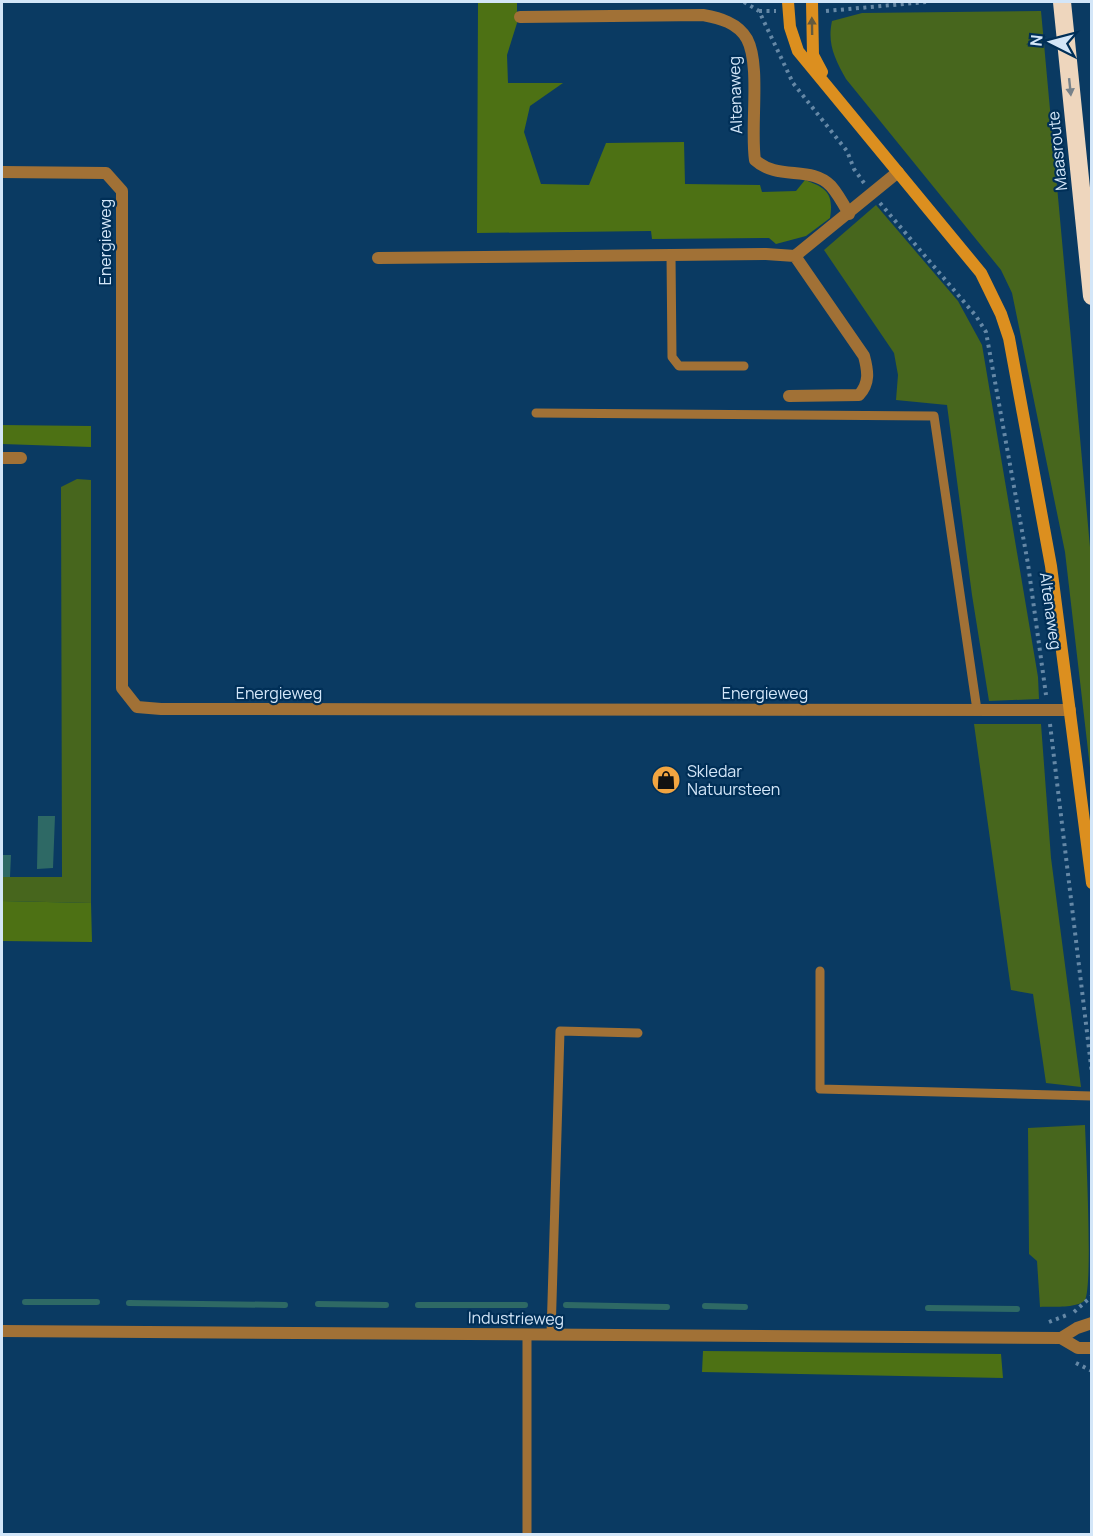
<svg xmlns="http://www.w3.org/2000/svg" width="1093" height="1536" font-family="Manrope,sans-serif">
<style>
.green{fill:#47661d}
.forest{fill:#4d7114}
.water{fill:#2e6965}
.lines{fill:none;stroke-linecap:round;stroke-linejoin:round}
.stream{stroke:#2e6965;stroke-width:6}
.path{stroke:#6588a6;stroke-width:4;stroke-dasharray:3 4.5;stroke-linecap:butt}
.service{stroke:#a17136;stroke-width:9}
.minor{stroke:#a17136;stroke-width:12}
.secondary{stroke:#dc8f1f;stroke-width:12}
.motorway{stroke:#eed6bd;stroke-width:18}
.oneway{fill:#635a3e}
.oneway2{fill:#77828a}
.labels{text-anchor:middle;dominant-baseline:central;stroke-width:4.5;stroke-linejoin:round;paint-order:stroke}
.street-label{font-size:16px;fill:#d3e6f8;stroke:#002f57}
.poi-label{font-size:16px;fill:#d3e6f8;stroke:#002f57;text-anchor:start}
</style>
<rect width="100%" height="100%" fill="#0a3a62"/>
<path class="green" d="M 1041,11 L 1091,558 L 1091,776 L 1065,552 L 1012,293 L 1001,270 L 846,79 C 835,59 827,44 832,21 L 862,13 Z
M 876,205 L 958,301 L 982,345 L 1038,677 L 1039,699 L 989,701 L 972,595 L 947,405 L 896,400 L 898,375 L 894,353 L 824,250 Z
M 77,479 L 91,480 L 91,903 L 2,901 L 2,877 L 62,877 L 61,487 Z
M 974,724 L 1041,724 L 1051,858 L 1081,1087 L 1046,1083 L 1033,994 L 1011,990 Z
M 1085,1125 C 1086,1152 1093,1284 1085,1300 C 1077,1309 1050,1306 1040,1307 L 1037,1261 L 1029,1254 L 1028,1128 Z"/>
<path class="forest" d="M 478,2 L 517,2 L 517,23 L 507,55 L 508,83 L 563,83 L 530,106 L 524,132 L 541,184 L 589,185 L 606,143 L 684,142 L 685,184 L 760,185 L 762,192 L 796,191 L 805,180 C 827,188 834,194 830,218 L 806,236 L 776,244 L 769,238 L 652,239 L 651,231 L 477,233 Z
M 2,425 L 91,426 L 91,447 L 2,444 Z
M 2,901 L 91,903 L 92,942 L 2,941 Z
M 703,1351 L 1001,1354 L 1003,1378 L 702,1372 Z"/>
<path class="water" d="M 38,816 L 55,816 L 53,868 L 37,869 Z
M 2,855 L 11,855 L 10,877 L 2,877 Z"/>
<g class="lines">
<path class="stream" d="M 25,1302 L 97,1302
M 129,1303 L 285,1305
M 318,1304 L 386,1305
M 418,1305 L 525,1305
M 566,1305 L 667,1307
M 705,1306 L 745,1307
M 928,1308 L 1017,1309"/>
<path class="path" d="M 744,2 L 759,11 L 793,83 L 847,151 L 854,169 L 864,183
M 759,11 L 776,11
M 826,11 L 926,2
M 880,203 L 976,316 L 986,332 L 1028,564 L 1046,695
M 1050,724 L 1092,1074
M 1074,1312 L 1092,1296
M 1049,1322 L 1067,1315
M 1076,1363 L 1092,1371"/>
<path class="service" d="M 671,255 L 672,357 L 679,366 L 744,366
M 536,413 L 934,416 L 977,710
M 820,971 L 820,1089 L 1092,1096
M 527,1334 L 527,1534
M 551,1335 L 560,1031 L 638,1033"/>
<path class="minor" d="M 520,17 L 703,15 C 720,18 738,23 747,39 C 761,65 750,128 755,160 C 778,181 811,165 831,186 C 838,194 844,205 849,214
M 2,172 L 106,173 L 122,191 L 122,688 L 137,707 L 161,709 L 1070,710
M 378,258 L 766,254 L 795,256 L 898,172
M 789,396 L 859,395 C 870,383 868,371 864,356 L 795,256
M 2,458 L 21,458
M 2,1331 L 1061,1338 L 1078,1348 L 1092,1348
M 1061,1338 L 1077,1328 L 1092,1323"/>
<path class="secondary" d="M 788,2 L 790,27 L 798,51 L 981,273 L 1001,314 L 1009,338 L 1051,566 L 1092,883
M 812,2 L 813,55 L 822,72"/>
<path class="motorway" d="M 1062,2 L 1092,296"/>
</g>
<defs><path id="oneway-solid" d="M-6-.8H1V-3.2L6.5 0L1 3.2V.8H-6Z" transform="scale(1.5)"/></defs>
<use class="oneway" href="#oneway-solid" transform="translate(812 26) rotate(-91)"/>
<use class="oneway2" href="#oneway-solid" transform="translate(1070 87) rotate(84)"/>
<defs>
<g id="shop-disc" transform="scale(1.5)"><circle r="9.5" fill="#f2a541" stroke="#002f57"/><path d="M-5-2.5h2.3a2.7 3.5 0 0 1 5.4 0H5L5.5 6h-11ZM-1.5-2.5h3a1.5 2.3 0 0 0-3 0Z" fill="#111"/></g>
</defs>
<g fill-rule="evenodd">
<use href="#shop-disc" x="666" y="780"/>
</g>
<g class="labels">
<g class="street-label">
<text transform="translate(735 95) rotate(-92)">Altenaweg</text>
<text transform="translate(1057 151) rotate(-96)">Maasroute</text>
<text transform="translate(105 242) rotate(-90)">Energieweg</text>
<text transform="translate(1051 611) rotate(82)">Altenaweg</text>
<text x="279" y="693">Energieweg</text>
<text x="765" y="693">Energieweg</text>
<text transform="translate(516 1318) rotate(1)">Industrieweg</text>
</g>
<g class="poi-label">
<text x="687" y="771">Skledar<tspan x="687" dy="18">Natuursteen</tspan></text>
</g>
</g>
<rect width="1093" height="1536" fill="none" stroke="#d3e6f8" stroke-width="6"/>
<g transform="translate(1051 42) rotate(276)" stroke="#002f57" stroke-width="4.5" paint-order="stroke">
<path d="M0-4.5L10 22L0 15L-10 22Z" fill="#d3e6f8"/>
<text y="-9" font-size="16" font-weight="bold" text-anchor="middle" fill="#d3e6f8">N</text>
</g>
</svg>
